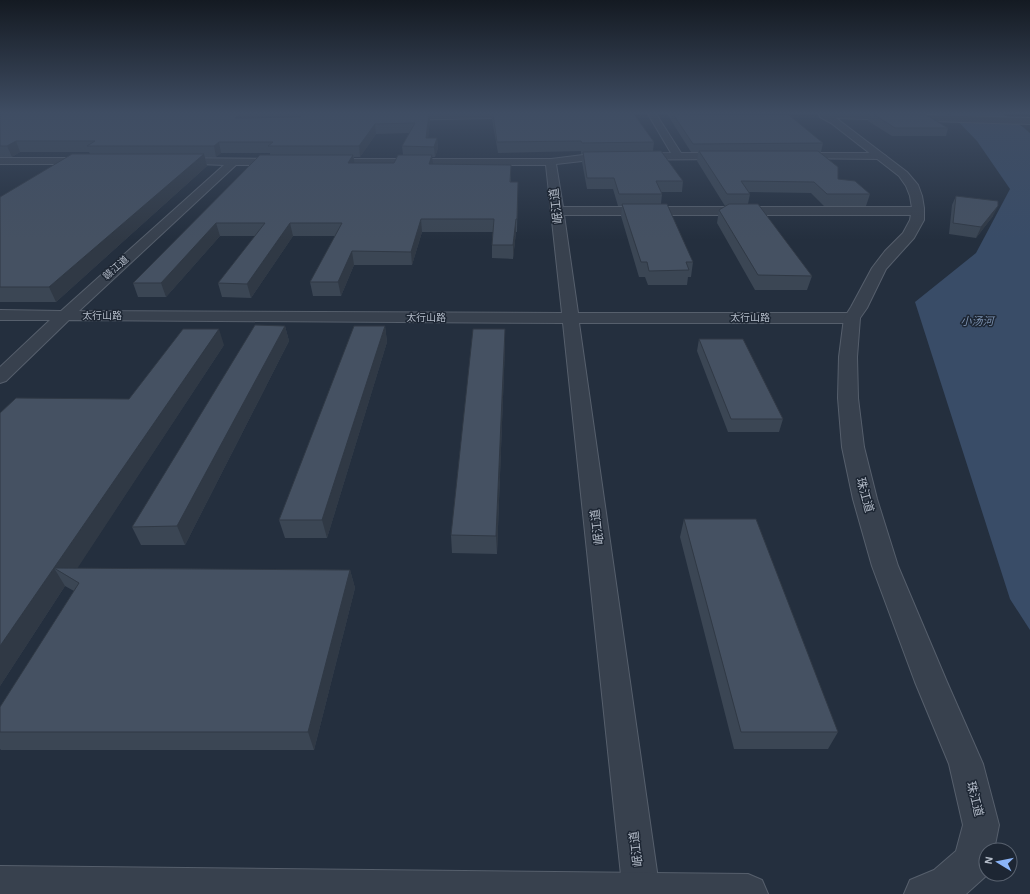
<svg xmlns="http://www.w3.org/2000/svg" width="1030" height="894" font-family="'Alegreya Sans','Noto Sans SC',sans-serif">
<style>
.water{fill:#394c67}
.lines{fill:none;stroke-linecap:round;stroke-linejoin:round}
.minor-casing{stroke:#565f6c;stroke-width:2}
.tertiary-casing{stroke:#565f6c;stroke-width:2}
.minor{fill:#38414e;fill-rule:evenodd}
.tertiary{fill:#38414e;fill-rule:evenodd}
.wall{fill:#3b4654;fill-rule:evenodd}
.shaded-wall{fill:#303945}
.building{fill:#455162;stroke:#303945}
.labels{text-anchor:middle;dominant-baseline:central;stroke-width:3;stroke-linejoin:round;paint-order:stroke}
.far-street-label{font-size:10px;fill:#b4bcc9;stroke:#1d2633}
.far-water-label{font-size:11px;font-style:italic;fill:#7c92b1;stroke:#1d2633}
.street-label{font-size:12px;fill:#b4bcc9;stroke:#1d2633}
</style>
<rect width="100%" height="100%" fill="#242f3e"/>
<path class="water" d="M 951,114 L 1003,114 L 1023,127 L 1030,133 L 1030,630 L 1010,599 L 915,302 L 976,253 L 1010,189 L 977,141 Z"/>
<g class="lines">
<g class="minor-casing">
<path id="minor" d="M 648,114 L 656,114 L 681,153 L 727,153 L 732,156 L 727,159 L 591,160 L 556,164 L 563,207 L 918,207 L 922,208 L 924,211 L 922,214 L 918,215 L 564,215 L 578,313 L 852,313 L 858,315 L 860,318 L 858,321 L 852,323 L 579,323 L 660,893 L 623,894 L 563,323 L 69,320 L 6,381 L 0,383 L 0,367 L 50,320 L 0,320 L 0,310 L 61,311 L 224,165 L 173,163 L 172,161 L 177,158 L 281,159 L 286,162 L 281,165 L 236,165 L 79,311 L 562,313 L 546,165 L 327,165 L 322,162 L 327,159 L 551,159 L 591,154 L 671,153 Z
M 796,153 L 881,153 L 886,156 L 881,159 L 792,158 L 791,156 Z
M 0,158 L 89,158 L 94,161 L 89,164 L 0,164 Z"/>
</g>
<g class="tertiary-casing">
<path id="tertiary" d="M 207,114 L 341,114 L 337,117 L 210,119 L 207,118 Z
M 399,114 L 538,114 L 534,117 L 399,120 L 395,117 Z
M 819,114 L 896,114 L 1030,118 L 1030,124 L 836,118 L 907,172 L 918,185 L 922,196 L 924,208 L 924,220 L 914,238 L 886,269 L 867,308 L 860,318 L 857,357 L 858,398 L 864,447 L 877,499 L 898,566 L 947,682 L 983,764 L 999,825 L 994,850 L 986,850 L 986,876 L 966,894 L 904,894 L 910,880 L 934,870 L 956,851 L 963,825 L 949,764 L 915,682 L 872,566 L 853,499 L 842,447 L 838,398 L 839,357 L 844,318 L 851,307 L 872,268 L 885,251 L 903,233 L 910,220 L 912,208 L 910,196 L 906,186 L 899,176 L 831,123 L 820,117 Z
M 0,866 L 748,874 L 762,880 L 768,894 L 0,894 Z"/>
</g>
<use href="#minor" class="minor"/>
<use href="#tertiary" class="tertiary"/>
</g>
<path class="wall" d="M 0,114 L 255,114 L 240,115 L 241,117 L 300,117 L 302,114 L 429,114 L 430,120 L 428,138 L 437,138 L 438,148 L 435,157 L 432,157 L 432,164 L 511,165 L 511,182 L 518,182 L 517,232 L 516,232 L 513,259 L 492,258 L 492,245 L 493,232 L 422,232 L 412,265 L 354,265 L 341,296 L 313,296 L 310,282 L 335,236 L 293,236 L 251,298 L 222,297 L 218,283 L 256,236 L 220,236 L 166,297 L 138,297 L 133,283 L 270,155 L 270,153 L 221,153 L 216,157 L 205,157 L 207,166 L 56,302 L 0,302 L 0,197 L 90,154 L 89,152 L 20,152 L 12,157 L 0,157 ZM 409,133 L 402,146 L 403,155 L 394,163 L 354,163 L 354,157 L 360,157 L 376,134 Z
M 492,114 L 634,114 L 654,142 L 653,151 L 683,181 L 682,192 L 661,192 L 662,194 L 661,204 L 693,262 L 691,277 L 688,277 L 687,285 L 648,285 L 645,277 L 639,277 L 621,216 L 622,206 L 618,206 L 613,189 L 587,189 L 582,162 L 583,154 L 581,154 L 581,151 L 498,153 L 492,119 Z
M 667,114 L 789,115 L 823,143 L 821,152 L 820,152 L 838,179 L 870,194 L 866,206 L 824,206 L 811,193 L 749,192 L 750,194 L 748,204 L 812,276 L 807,290 L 755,290 L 717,223 L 719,210 L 726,206 L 725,206 L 697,161 L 698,152 L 691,152 Z
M 870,114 L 873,114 L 948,128 L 946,136 L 892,136 L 868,121 Z
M 956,196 L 993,216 L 976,238 L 949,234 L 952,205 Z
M 285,326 L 289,341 L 185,545 L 141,545 L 132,527 Z
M 385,326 L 387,342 L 327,538 L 285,538 L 279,520 Z
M 505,329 L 505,345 L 497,554 L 452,553 L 451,535 Z
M 699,339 L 783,419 L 779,432 L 728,432 L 697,351 Z
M 224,345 L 77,568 L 350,570 L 355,588 L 314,750 L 1,750 L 0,749 L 0,707 L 74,591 L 65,586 L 0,686 L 0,413 L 129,399 Z
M 684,519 L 838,732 L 828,749 L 734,749 L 680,537 Z"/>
<path class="shaded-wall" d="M 240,114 L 242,124 L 235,118 Z
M 429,114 L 430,120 L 427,148 L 426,138 Z
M 375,124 L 376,134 L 360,157 L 359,146 Z
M 437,138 L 438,148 L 435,157 L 434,147 Z
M 16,141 L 20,152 L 12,157 L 7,146 Z
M 219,142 L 221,153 L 216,157 L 214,146 Z
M 204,154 L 207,166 L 56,302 L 49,287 Z
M 353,155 L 355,166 L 348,163 Z
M 432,155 L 433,166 L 429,164 Z
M 998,206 L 993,216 L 976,238 L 981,227 Z
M 421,219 L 422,232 L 412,265 L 411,252 Z
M 516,219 L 516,232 L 513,259 L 513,245 Z
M 216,223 L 220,236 L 166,297 L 161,283 Z
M 290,223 L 293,236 L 251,298 L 247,284 Z
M 352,251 L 354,265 L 341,296 L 338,282 Z
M 285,326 L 289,341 L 185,545 L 177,526 Z
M 385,326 L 387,342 L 327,538 L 322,520 Z
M 219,329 L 224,345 L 71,578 L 54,568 L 65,586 L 0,686 L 0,646 Z
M 505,329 L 505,345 L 497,554 L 496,536 Z
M 350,570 L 355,588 L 314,750 L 308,732 Z"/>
<path class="building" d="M 0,114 L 240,114 L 235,118 L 300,117 L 302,114 L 429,114 L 426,138 L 437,138 L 434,147 L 402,146 L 415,123 L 375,124 L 359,146 L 268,146 L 273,142 L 219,142 L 214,146 L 87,146 L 95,141 L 16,141 L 7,146 L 0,146 Z
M 493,114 L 634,114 L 654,142 L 582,143 L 581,141 L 497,142 Z
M 673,114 L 789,115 L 823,143 L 693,144 Z
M 873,114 L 925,114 L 948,128 L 895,128 Z
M 661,151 L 683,181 L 656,181 L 662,194 L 619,194 L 614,178 L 587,178 L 583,152 Z
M 699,151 L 818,151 L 838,167 L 838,179 L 855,181 L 870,194 L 827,194 L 814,182 L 741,181 L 750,194 L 727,194 Z
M 72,154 L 204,154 L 49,287 L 0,287 L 0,197 Z
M 260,155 L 353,155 L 348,163 L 394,163 L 398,155 L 432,155 L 429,164 L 511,165 L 510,182 L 518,182 L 517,219 L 516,219 L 513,245 L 492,245 L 494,219 L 421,219 L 411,252 L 352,251 L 338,282 L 310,282 L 342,223 L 290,223 L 247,284 L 218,283 L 265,223 L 216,223 L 161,283 L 133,283 Z
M 956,196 L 998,201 L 998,206 L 981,227 L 953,223 Z
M 622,204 L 667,204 L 693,262 L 686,262 L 689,270 L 649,271 L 647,262 L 641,262 Z
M 729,204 L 758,204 L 812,276 L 758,275 L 719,210 Z
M 255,325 L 285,326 L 177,526 L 132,527 Z
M 354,326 L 385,326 L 322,520 L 279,520 Z
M 183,329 L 219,329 L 0,646 L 0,413 L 16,398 L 129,399 Z
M 473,329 L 505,329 L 496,536 L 451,535 Z
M 699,339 L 743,339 L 783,419 L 731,419 Z
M 684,519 L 756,519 L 838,732 L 741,732 Z
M 54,568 L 350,570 L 308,732 L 0,732 L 0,707 L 79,583 Z"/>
<linearGradient id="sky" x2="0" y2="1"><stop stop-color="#141a22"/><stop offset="0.47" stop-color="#3f4d63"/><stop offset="1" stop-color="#3f4d63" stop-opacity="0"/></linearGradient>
<rect width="1030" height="240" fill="url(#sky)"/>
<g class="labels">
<g class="far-street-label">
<text transform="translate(116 268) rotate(-42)">赣江道</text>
<text x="102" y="316">太行山路</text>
<text x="426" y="318">太行山路</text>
<text x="750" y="318">太行山路</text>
</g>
<g class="far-water-label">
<text x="977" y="321">小汤河</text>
</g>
<g class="street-label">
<text transform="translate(556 206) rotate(-97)">岷江道</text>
<text transform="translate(865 495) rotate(75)">珠江道</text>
<text transform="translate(597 527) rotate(-97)">岷江道</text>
<text transform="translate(975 799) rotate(76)">珠江道</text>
<text transform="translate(636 849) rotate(-97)">岷江道</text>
</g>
</g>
<g transform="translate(998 862) rotate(280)"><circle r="19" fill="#1d2633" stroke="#59626f"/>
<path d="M0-3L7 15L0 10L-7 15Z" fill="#8ab4f8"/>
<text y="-6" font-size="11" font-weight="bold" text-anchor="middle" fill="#b4bcc9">N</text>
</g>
</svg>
